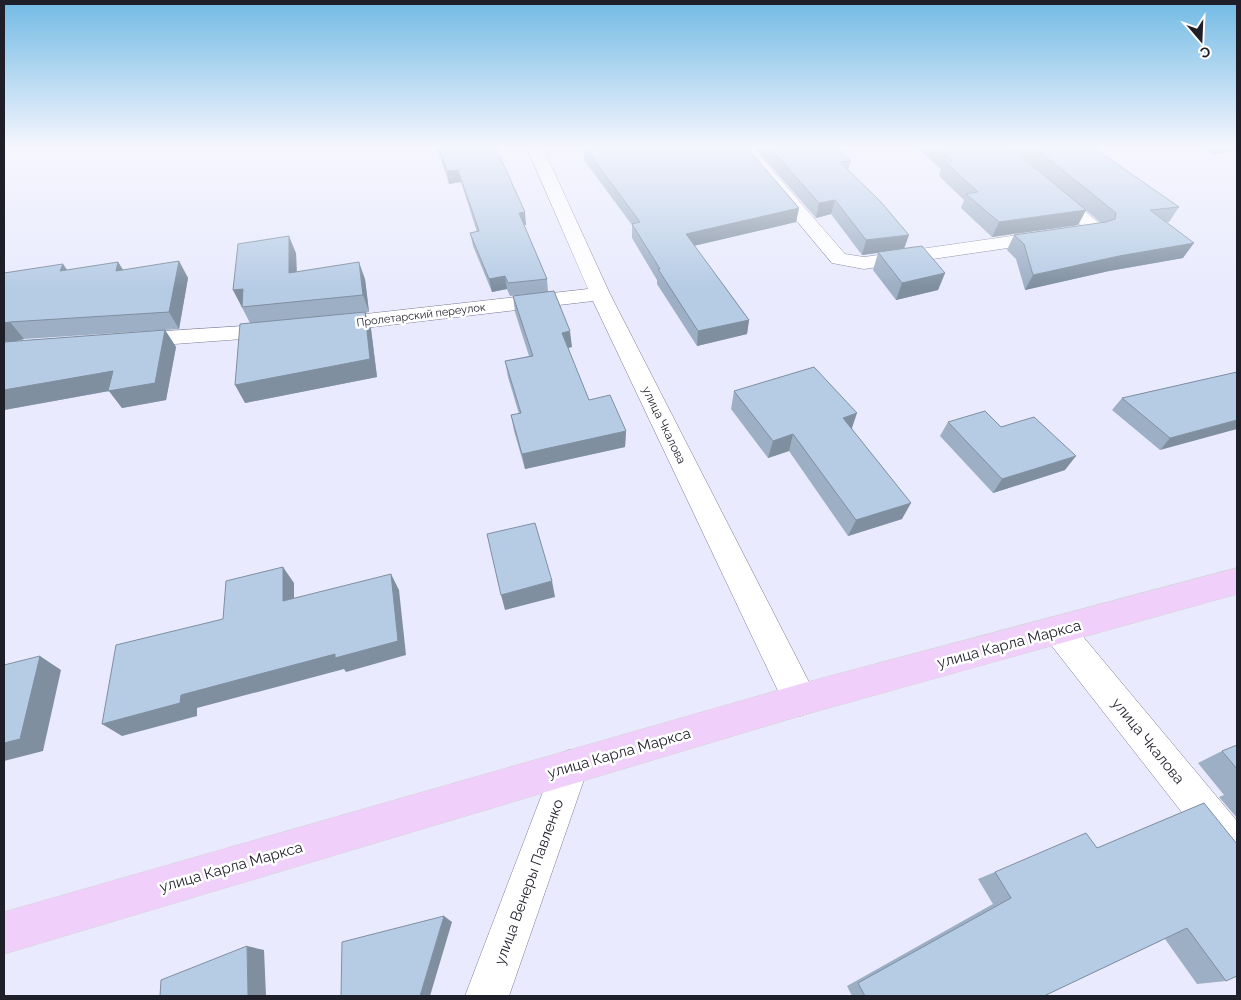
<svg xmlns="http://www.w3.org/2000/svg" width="1241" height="1000" font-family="Raleway,sans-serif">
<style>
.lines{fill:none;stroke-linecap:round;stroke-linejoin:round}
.minor-casing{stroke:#7a7a96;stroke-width:1}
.major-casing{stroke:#d2d2d4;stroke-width:1}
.minor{fill:#fff;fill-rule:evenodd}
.major{fill:#f0d0fa;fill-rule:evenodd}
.wall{fill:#9dafc5}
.shaded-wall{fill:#7f8fa0}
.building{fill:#b6cce5;stroke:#7f8fa0}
.labels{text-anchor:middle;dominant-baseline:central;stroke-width:5;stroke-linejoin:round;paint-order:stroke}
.far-street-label{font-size:11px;fill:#1f1f2a;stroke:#fff}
.street-label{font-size:12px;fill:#1f1f2a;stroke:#fff}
.near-street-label{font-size:15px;fill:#1f1f2a;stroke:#fff}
</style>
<rect width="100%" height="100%" fill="#e9eafd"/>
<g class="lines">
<g class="minor-casing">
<path id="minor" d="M 527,148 L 543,148 L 610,294 L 812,688 L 817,700 L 812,712 L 800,716 L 788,712 L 593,301 L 330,332 L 322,330 L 319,325 L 322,320 L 330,318 L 588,289 Z
M 736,148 L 753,148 L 845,254 L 864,257 L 1082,226 L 991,148 L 1009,148 L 1106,229 L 1104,233 L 1097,235 L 864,269 L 832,263 Z
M 275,324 L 283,326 L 286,331 L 283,336 L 134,347 L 126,345 L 123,340 L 126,335 L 134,333 Z
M 1059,617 L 1070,621 L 1237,821 L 1237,870 L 1223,865 L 1048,641 L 1043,631 L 1048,621 Z
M 570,750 L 583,755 L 588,768 L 509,996 L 465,996 L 557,755 Z"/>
</g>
<g class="major-casing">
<path id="major" d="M 1237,568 L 1237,594 L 800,716 L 4,954 L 4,912 L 800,684 Z"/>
</g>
<use href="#minor" class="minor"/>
<use href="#major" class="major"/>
</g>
<path class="wall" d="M 437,148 L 496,148 L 526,225 L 524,225 L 547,279 L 548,292 L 510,296 L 507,289 L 492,292 L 473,246 L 470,233 L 477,232 L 461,182 L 449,184 Z
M 584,148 L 747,148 L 799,208 L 796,222 L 694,246 L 749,320 L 747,334 L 697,346 L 657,284 L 657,280 L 632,238 L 632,225 L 584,160 Z
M 755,148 L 839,148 L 851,161 L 848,170 L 904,249 L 945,273 L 938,290 L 896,300 L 873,270 L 878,253 L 862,255 L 831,214 L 816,218 Z
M 917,148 L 1011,148 L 1086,210 L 1078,225 L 992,237 L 961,208 L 964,200 L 939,176 L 941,169 Z
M 1012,148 L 1094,148 L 1179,207 L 1169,222 L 1166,222 L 1183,258 L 1109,271 L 1025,290 L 1016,259 L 1007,250 L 1014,235 L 1101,223 Z
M 1204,148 L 1237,148 L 1237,151 L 1213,154 Z
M 296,253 L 297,272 L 365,279 L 369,312 L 365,313 L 371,329 L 377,377 L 245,403 L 250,323 L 233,290 Z
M 179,261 L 188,278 L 179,329 L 24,339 L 16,341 L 165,330 L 176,347 L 166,400 L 122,408 L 109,391 L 4,410 L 4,273 L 67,270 L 118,262 L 123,270 Z
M 513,296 L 572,347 L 568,348 L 589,400 L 626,431 L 625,447 L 525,469 L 514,431 L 511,415 L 519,414 L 508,377 L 505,361 L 529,356 L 515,312 Z
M 1237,372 L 1160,450 L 1112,410 L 1122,398 Z
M 734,391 L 852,428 L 902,519 L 848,536 L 789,451 L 768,458 L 731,409 Z
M 948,422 L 1001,427 L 1065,470 L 993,493 L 940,436 Z
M 1237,745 L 1237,818 L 1219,797 L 1224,795 L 1198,763 L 1222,751 Z
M 1204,803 L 1226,981 L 1197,984 L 1165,939 L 1044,996 L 852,996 L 847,986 L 993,904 L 978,879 L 995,872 L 1097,848 Z"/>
<path class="shaded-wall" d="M 458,170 L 461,182 L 449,184 L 447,171 Z
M 835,200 L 831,214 L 816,218 L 819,203 Z
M 799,208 L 796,222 L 684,248 L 686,234 Z
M 1086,210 L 1078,225 L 992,237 L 999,222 Z
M 525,212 L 526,225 L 521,225 L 519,213 Z
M 909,235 L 904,249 L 862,255 L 866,240 Z
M 289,236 L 296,253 L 297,290 L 289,273 Z
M 1194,243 L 1183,258 L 1109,271 L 1025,290 L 1033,275 L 1119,256 Z
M 179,261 L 188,278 L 179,329 L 169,312 Z
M 118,262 L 129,279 L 116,271 Z
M 359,262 L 365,279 L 369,312 L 363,295 Z
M 63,264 L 75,281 L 60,271 Z
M 945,273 L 938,290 L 896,300 L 902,283 Z
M 505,276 L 507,289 L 492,292 L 489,279 Z
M 243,289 L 242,307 L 233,290 Z
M 365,312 L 371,329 L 377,377 L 245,403 L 235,385 Z
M 749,320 L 747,334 L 697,346 L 698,331 Z
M 10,322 L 24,339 L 4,344 L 4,323 Z
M 165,330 L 176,347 L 166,400 L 122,408 L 109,391 L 4,410 L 4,390 Z
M 570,331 L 572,347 L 563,349 L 562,333 Z
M 857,413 L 851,431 L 843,418 Z
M 1237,420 L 1237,429 L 1160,450 L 1170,438 Z
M 626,431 L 625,447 L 525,469 L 522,454 Z
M 793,434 L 789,451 L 768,458 L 773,441 Z
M 1076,456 L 1065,470 L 993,493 L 1002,479 Z
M 911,503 L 902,519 L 848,536 L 856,520 Z
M 283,567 L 294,583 L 294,617 L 283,601 Z
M 391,574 L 399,590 L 406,655 L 346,672 L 344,669 L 197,708 L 197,716 L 122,736 L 102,724 L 181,695 Z
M 552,581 L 555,597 L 505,610 L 501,595 Z
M 40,656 L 61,670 L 43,751 L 4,761 L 4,743 Z
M 444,916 L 452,922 L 430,996 L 420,996 Z
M 247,946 L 264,950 L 266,996 L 248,996 Z"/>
<path class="building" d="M 439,148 L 496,148 L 525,212 L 519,213 L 547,279 L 508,283 L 505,276 L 489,279 L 470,233 L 479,231 L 458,170 L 447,171 Z
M 585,148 L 747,148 L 799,208 L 686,234 L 749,320 L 698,331 L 658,269 L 660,269 L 632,224 L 640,222 Z
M 770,148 L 839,148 L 851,161 L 840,162 L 880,201 L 909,235 L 866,240 L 835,200 L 819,203 Z
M 938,148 L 1011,148 L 1086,210 L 999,222 L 966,194 L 978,192 L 944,161 L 952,161 Z
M 1035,148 L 1094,148 L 1179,207 L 1150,210 L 1194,243 L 1119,256 L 1033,275 L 1024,244 L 1014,235 L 1106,222 L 1115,219 L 1116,213 Z
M 289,236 L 289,273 L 359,262 L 363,295 L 242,307 L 243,289 L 233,290 L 238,244 Z
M 922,246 L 945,273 L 902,283 L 878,252 Z
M 179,261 L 169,312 L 10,322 L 4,323 L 4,273 L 63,264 L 60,271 L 118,262 L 116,271 Z
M 554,291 L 570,331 L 562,333 L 589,400 L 610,395 L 626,431 L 522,454 L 511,415 L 521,413 L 505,361 L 533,356 L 513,296 Z
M 365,312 L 370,359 L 235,385 L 240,324 Z
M 165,330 L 155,383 L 108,391 L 113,371 L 4,390 L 4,342 Z
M 814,367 L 857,413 L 843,418 L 911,503 L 856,520 L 793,434 L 773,441 L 734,391 Z
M 1237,372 L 1237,420 L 1170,438 L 1122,398 Z
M 985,411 L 1001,427 L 1034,417 L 1076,456 L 1002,479 L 948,422 Z
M 535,523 L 552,581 L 501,595 L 487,534 Z
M 283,567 L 283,601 L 391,574 L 398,641 L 335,658 L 335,654 L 181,695 L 180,703 L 102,724 L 116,645 L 223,619 L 226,581 Z
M 40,656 L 20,739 L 4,743 L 4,665 Z
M 1237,745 L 1237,769 L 1222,751 Z
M 1204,803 L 1237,844 L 1237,976 L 1226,981 L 1187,928 L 1044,996 L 865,996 L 858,983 L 1011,898 L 995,872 L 1086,833 L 1097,848 Z
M 444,916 L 420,996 L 341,996 L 342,942 Z
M 247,946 L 248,996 L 160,996 L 161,980 Z"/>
<linearGradient id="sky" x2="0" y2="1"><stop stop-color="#72bae4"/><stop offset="0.51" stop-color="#f5f6fe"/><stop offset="1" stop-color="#f5f6fe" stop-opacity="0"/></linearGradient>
<rect width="1241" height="288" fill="url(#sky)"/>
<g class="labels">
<g class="far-street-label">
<text transform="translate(421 315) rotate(-7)">Пролетарский переулок</text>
</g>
<g class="street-label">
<text transform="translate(664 425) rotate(64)">улица Чкалова</text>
</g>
<g class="near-street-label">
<text transform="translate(1009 644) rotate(-15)">улица Карла Маркса</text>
<text transform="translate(1148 741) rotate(51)">улица Чкалова</text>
<text transform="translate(619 753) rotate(-16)">улица Карла Маркса</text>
<text transform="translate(231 867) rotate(-16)">улица Карла Маркса</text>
<text transform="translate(529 882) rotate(-70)">улица Венеры Павленко</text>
</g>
</g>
<rect width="1241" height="1000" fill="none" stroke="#1f1f2a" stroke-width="10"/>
<g transform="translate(1201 40) rotate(161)" stroke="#ffffff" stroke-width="4" paint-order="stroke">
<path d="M0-4L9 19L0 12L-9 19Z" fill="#1f1f2a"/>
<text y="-8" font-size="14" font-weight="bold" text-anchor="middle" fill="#1f1f2a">С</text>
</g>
</svg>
